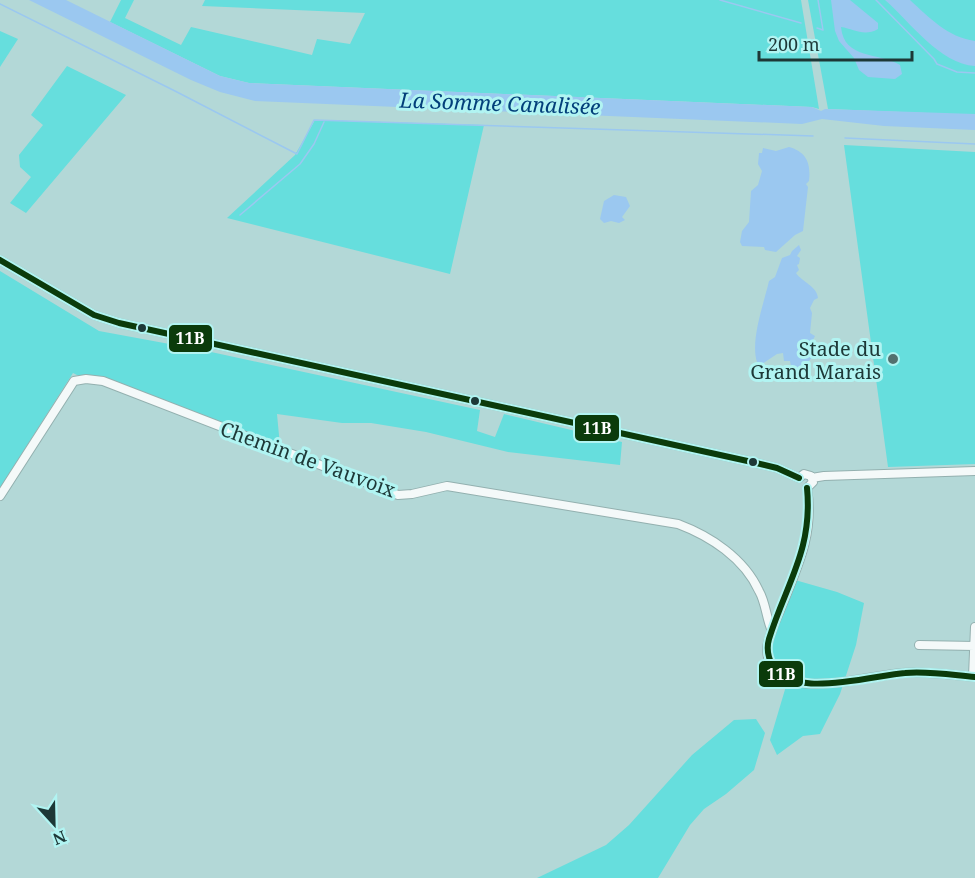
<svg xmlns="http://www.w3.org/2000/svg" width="975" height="878" font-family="'Noto Serif',serif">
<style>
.green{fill:#66dedd}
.water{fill:#9bc8f0}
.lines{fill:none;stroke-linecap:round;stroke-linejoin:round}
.stream{stroke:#9bc8f0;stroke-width:1.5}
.minor-casing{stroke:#93b0af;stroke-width:10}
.minor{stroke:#f4f9f9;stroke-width:8}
.bus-1-casing{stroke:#b1f4f2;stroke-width:10}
.bus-1{stroke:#0b3b0b;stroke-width:6}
.bus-dot{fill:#1d3837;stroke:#b1f4f2;stroke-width:2}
.poi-dot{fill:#52706f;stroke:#b1f4f2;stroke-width:2}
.labels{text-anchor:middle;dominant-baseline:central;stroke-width:6;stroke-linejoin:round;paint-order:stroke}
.poi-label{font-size:20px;fill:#1d3837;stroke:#b1f4f2;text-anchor:end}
.street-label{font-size:20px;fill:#1d3837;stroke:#b1f4f2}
.water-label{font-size:21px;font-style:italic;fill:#023f7a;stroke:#b1f4f2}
.line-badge{stroke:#b1f4f2;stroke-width:2}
.badge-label{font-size:16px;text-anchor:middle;font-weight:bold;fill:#fff}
</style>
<rect width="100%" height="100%" fill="#b3d8d7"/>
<path class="green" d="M 121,0 L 134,0 L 125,18 L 181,45 L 191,27 L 312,55 L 317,39 L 350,44 L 365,13 L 202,6 L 205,0 L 801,0 L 819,109 L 812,107 L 249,83 L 220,76 L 110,22 Z
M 808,0 L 888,0 L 975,65 L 975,115 L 828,109 Z
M 907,0 L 975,0 L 975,44 L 946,36 Z
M 0,31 L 18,39 L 0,67 Z
M 67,66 L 126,95 L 26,213 L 10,203 L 31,177 L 20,167 L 19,155 L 43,125 L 31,115 Z
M 315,120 L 484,125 L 450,274 L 227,218 L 295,155 Z
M 844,145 L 975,152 L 975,464 L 888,467 Z
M 0,271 L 99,331 L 202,350 L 480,410 L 477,431 L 495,437 L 504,414 L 622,442 L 620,465 L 508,452 L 426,432 L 371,423 L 342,423 L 277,414 L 280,446 L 81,377 L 73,373 L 0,488 Z
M 795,580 L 837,592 L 864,603 L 856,645 L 840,694 L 820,734 L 803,736 L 777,755 L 770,740 L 789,676 C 780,669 771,663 769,651 C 767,638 789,595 795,580 Z
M 756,719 L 765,733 L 754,770 L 726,794 L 704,809 L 690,825 L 658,878 L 537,878 L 606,845 L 629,825 L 692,755 L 734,720 Z"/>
<path class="water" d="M 29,0 L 66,0 L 220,76 L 249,83 L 812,107 L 821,111 L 825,109 L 975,114 L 975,130 L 884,126 L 822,119 L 802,124 L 255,101 L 220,92 L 191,80 Z
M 831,0 L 850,0 L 878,23 L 878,29 C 864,37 854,29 841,27 C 844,60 879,52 900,65 L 902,74 L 895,79 L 868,77 L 859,70 L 854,58 L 839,41 L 835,31 Z
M 885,0 L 910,0 C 930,18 947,37 975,41 L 975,66 C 940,64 910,22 885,0 Z
M 789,147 C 807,152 811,164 809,181 L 806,184 L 808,187 L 803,231 L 795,235 L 776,252 L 765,250 L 764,247 L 742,246 L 740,242 L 742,231 L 749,222 L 751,191 L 758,185 L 762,171 L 758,164 L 759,153 L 762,153 L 763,148 L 776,151 Z
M 614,195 L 626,197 L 630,206 L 622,217 L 625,220 L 619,223 L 611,221 L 604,223 L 600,219 L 604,201 Z
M 799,245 L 801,250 L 797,256 L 800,258 L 799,264 L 797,265 L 799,270 L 796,273 C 802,282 817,286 818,298 L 814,300 L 810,308 L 812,313 L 810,333 L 815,336 L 813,340 L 817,347 L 816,353 L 807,363 L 808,366 L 804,374 L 800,375 L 796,368 L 791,366 L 790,361 L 784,361 L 783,353 L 777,354 L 762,364 L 757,362 C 750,341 764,303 769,281 L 775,277 L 782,258 L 790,255 L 792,251 Z"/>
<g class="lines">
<path class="stream" d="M 720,0 L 801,23
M 876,0 L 934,59 L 937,64 L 957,72 L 975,73
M 0,4 L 175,91 L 297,154 L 314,120 L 813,136
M 817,28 L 823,30 L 818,0
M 845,138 L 975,144
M 240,215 L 300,164 L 314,144 L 324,122"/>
<g class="minor-casing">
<path id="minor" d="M 0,260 L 94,315 L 119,323 L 752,462 L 777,468 L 799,478
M 799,478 L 804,474 L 811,476 L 813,482 L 807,488
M 812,478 L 824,476 L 975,471
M 807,488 C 815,535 796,570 779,613 C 774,624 769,636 767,648 C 767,708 868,675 902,673 C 926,671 951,675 975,677
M 0,496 L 74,381 L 86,379 L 103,381 L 398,495 L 412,494 L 447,486 L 678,524 C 710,536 744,558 759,591 C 766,603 766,618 772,631
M 919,645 L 975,646
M 973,677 L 975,627"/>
</g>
<use href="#minor" class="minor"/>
<g class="bus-1-casing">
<path id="bus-1" d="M 0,260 L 94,315 L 119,323 L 752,462 L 777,468 L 799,478
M 807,488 C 813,550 786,584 769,639 C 767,646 767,650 769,657 C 780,704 872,675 905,673 C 929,671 952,675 975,677"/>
</g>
<use href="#bus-1" class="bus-1"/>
</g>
<g class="bus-dot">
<circle cx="142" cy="328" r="5"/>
<circle cx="475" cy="401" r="5"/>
<circle cx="753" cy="462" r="5"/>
</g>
<circle class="poi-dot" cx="893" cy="359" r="6"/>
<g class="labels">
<g class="poi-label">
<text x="881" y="348">Stade du<tspan x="881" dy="23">Grand Marais</tspan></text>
</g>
<g class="street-label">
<text transform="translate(308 459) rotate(20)">Chemin de Vauvoix</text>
</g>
<g class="water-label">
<text transform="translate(500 103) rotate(2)">La Somme Canalisée</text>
</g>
</g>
<g class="line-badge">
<rect x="168" y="324" width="45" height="29" rx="6" fill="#0b3b0b"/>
<rect x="574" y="414" width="46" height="28" rx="6" fill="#0b3b0b"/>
<rect x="758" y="660" width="46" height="28" rx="6" fill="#0b3b0b"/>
</g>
<g class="badge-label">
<text x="190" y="344">11B</text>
<text x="597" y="434">11B</text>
<text x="781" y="680">11B</text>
</g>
<g transform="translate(54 824) rotate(158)" stroke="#b1f4f2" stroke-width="4.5" paint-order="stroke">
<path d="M0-4.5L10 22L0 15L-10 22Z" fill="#1d3837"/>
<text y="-9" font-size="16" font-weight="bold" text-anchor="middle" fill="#1d3837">N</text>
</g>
<path d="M759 51v9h153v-9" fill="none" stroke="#1d3837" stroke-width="3"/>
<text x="768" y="51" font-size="18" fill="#1d3837" stroke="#b1f4f2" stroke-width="4.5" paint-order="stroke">200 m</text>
</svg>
